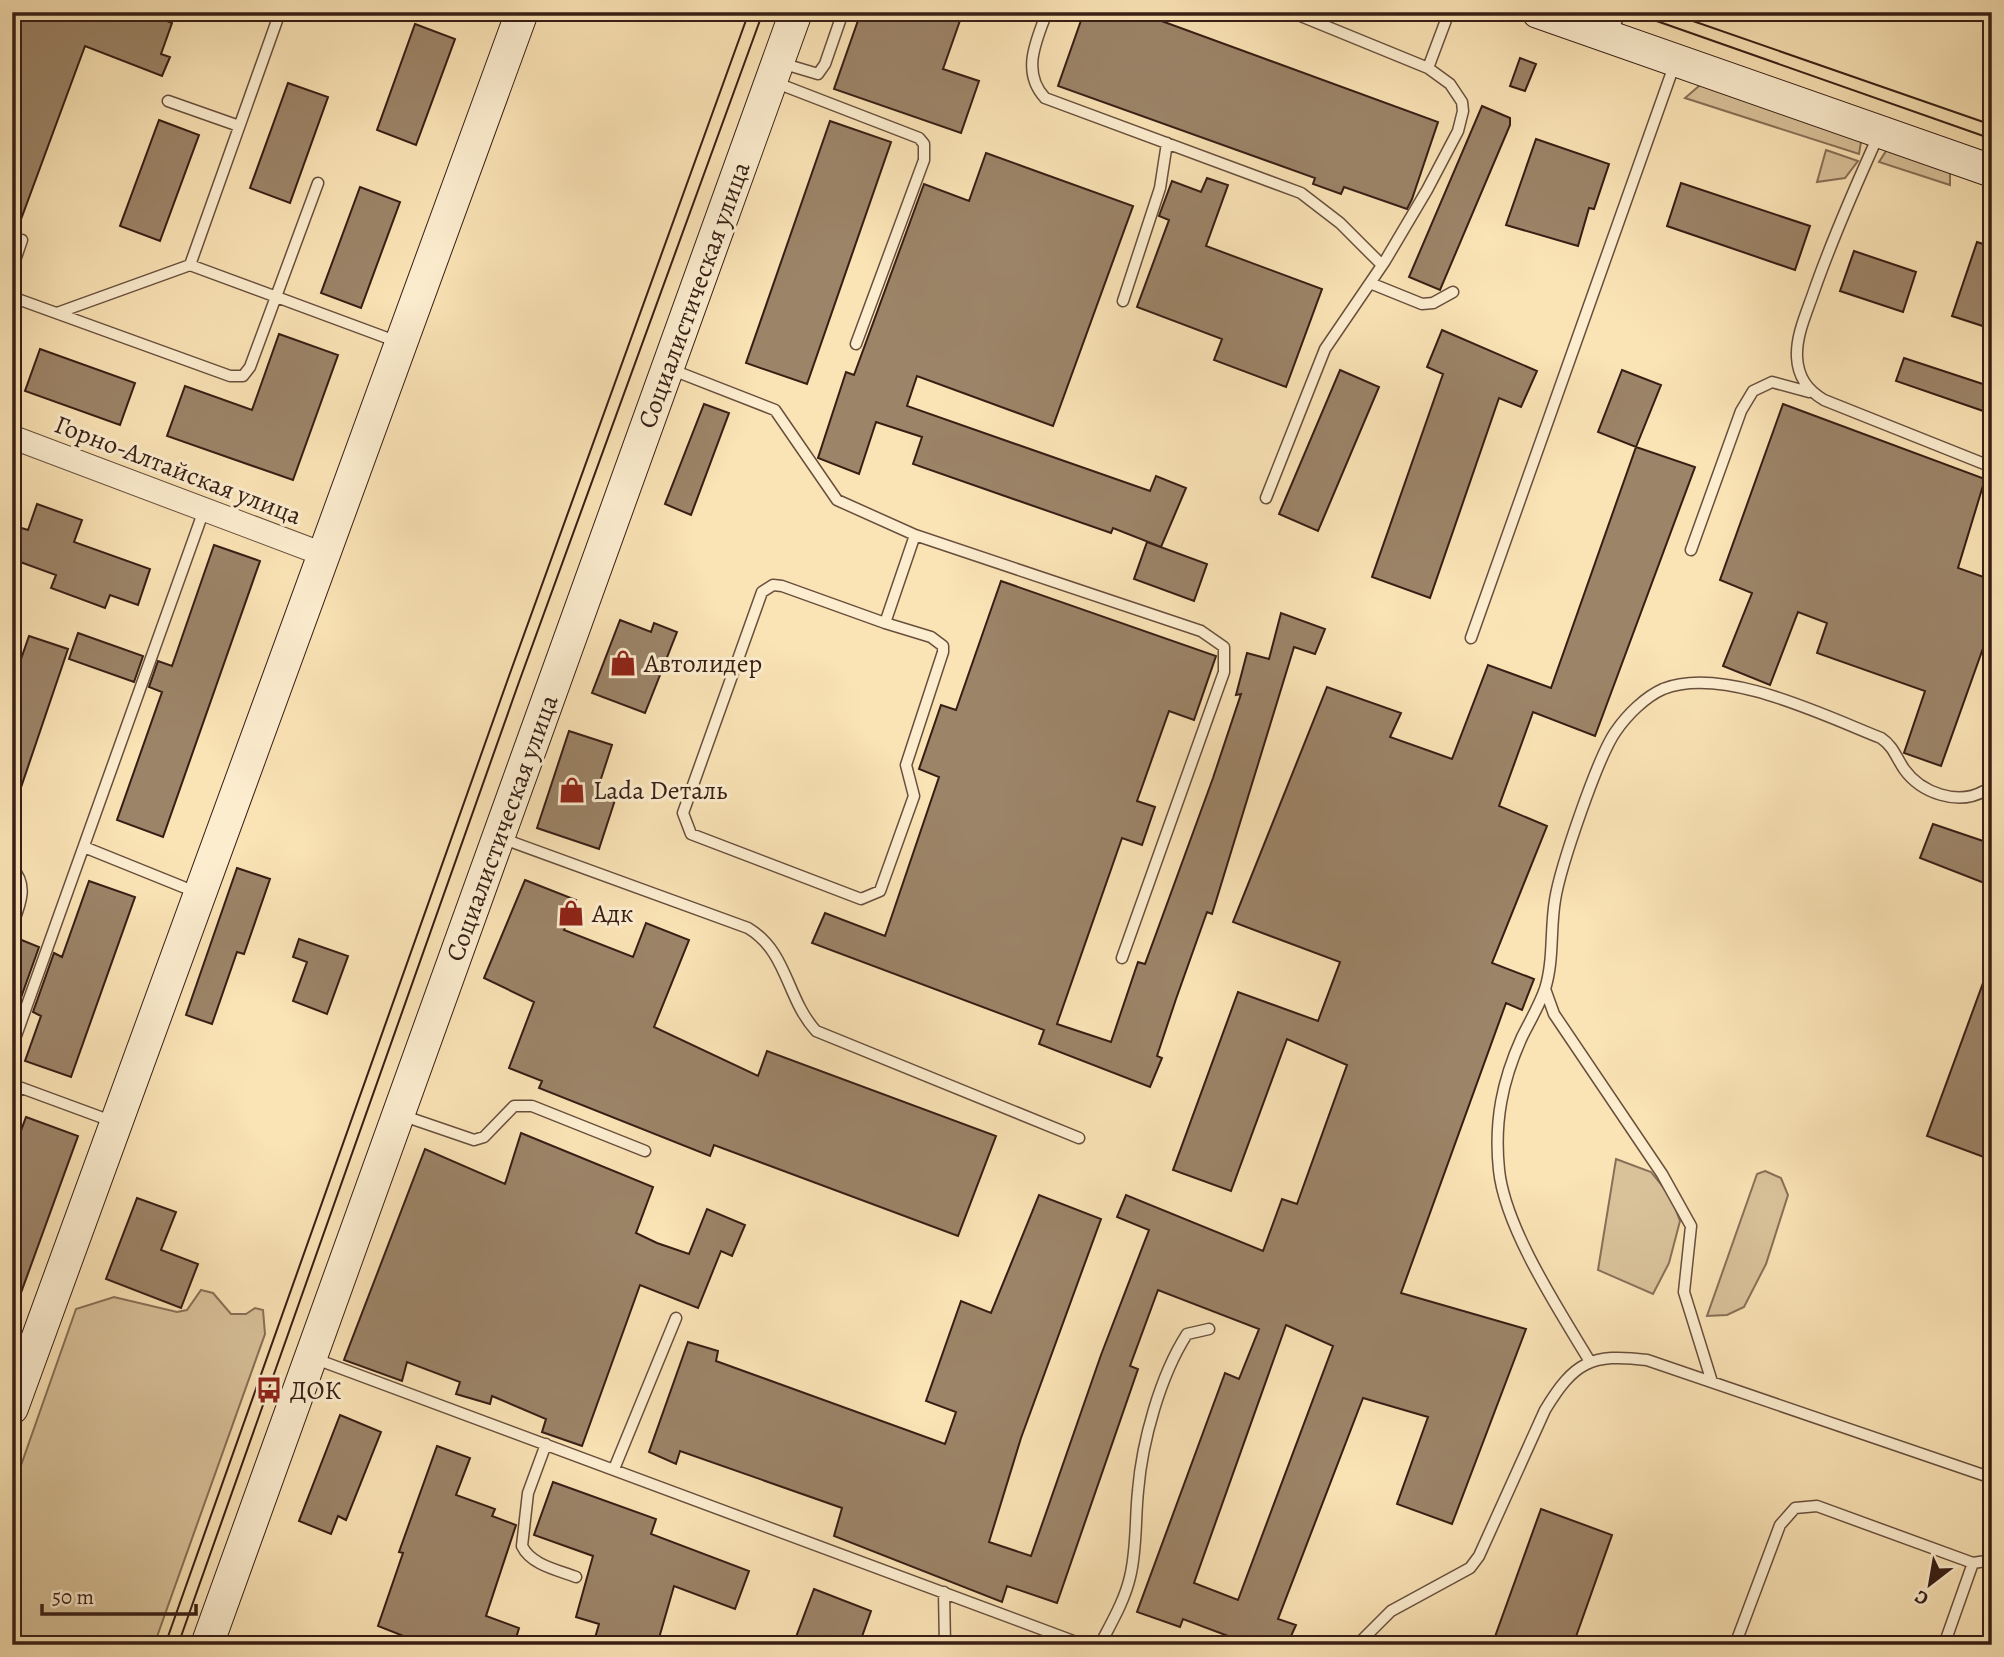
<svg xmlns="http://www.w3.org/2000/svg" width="2004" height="1657" font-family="Alegreya,serif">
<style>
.green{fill:#d9c29a;stroke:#887058;stroke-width:2}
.building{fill:#9c8468;stroke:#371e15;stroke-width:2;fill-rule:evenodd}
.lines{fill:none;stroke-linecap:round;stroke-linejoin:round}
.lane-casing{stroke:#684f3d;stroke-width:13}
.street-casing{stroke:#684f3d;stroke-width:25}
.secondary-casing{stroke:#371e15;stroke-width:34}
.lane{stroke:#fcedcf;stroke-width:10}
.street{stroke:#fcedcf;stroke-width:23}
.secondary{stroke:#fcedcf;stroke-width:32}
.tram{stroke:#371e15;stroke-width:2}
.labels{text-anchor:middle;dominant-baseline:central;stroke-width:6;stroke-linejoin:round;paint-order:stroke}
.street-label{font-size:26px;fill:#371e15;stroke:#fcedcf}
.poi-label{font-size:26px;fill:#371e15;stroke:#fcedcf;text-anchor:start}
</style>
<rect width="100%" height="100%" fill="#fae3b5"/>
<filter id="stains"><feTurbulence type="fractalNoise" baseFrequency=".00286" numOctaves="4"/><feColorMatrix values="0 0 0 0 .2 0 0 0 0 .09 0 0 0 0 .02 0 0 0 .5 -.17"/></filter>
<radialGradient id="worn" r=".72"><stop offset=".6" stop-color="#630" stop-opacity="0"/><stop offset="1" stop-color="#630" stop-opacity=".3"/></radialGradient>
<path class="green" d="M 1706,80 L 1856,131 L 1861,142 L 1859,154 L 1685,98 Z
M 1896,145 L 1950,169 L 1950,185 L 1879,162 L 1886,151 Z
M 1826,150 L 1858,161 L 1845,178 L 1817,182 Z
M 1616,1159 L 1651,1172 L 1671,1197 L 1680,1221 L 1669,1263 L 1653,1294 L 1598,1270 Z
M 1765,1171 L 1781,1178 L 1788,1195 L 1766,1264 L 1744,1307 L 1727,1315 L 1707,1316 L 1757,1174 Z
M 201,1290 L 213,1293 L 231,1314 L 246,1314 L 255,1308 L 263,1310 L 265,1334 L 154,1645 L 12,1645 L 12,1491 L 76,1309 L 114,1297 L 177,1312 L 187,1310 Z"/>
<path class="building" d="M 12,12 L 145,12 L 172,23 L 161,54 L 170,57 L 162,76 L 85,46 L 13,241 Z
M 861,12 L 963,12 L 943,69 L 979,81 L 961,133 L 834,89 Z
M 1084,12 L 1137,12 L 1438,122 L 1412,199 L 1407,209 L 1344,187 L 1341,194 L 1313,184 L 1315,178 L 1058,86 Z
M 415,24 L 455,39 L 416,145 L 377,130 Z
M 1520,58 L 1536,64 L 1525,91 L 1510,86 Z
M 288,83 L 328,97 L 290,203 L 250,188 Z
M 1482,106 L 1510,118 L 1510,125 L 1440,290 L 1409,277 Z
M 159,120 L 199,135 L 160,241 L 120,226 Z
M 830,121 L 891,142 L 807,384 L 746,363 Z
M 1536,139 L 1609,164 L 1594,209 L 1589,208 L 1578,246 L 1506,225 Z
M 986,153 L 1133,206 L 1053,426 L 917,376 L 907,406 L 1150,491 L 1156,476 L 1186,488 L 1161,547 L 1113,528 L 1111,533 L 913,464 L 922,437 L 876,422 L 859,474 L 818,458 L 846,372 L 854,375 L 924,184 L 969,201 Z
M 1207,178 L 1228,185 L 1206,246 L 1322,289 L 1286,387 L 1214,360 L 1222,339 L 1137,307 L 1169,220 L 1159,216 L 1172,181 L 1201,192 Z
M 1681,183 L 1810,226 L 1795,270 L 1667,226 Z
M 360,187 L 400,202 L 361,308 L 321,293 Z
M 1977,242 L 1992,247 L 1992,329 L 1952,316 Z
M 1854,251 L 1916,272 L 1903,312 L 1840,291 Z
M 1442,330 L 1537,371 L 1521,407 L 1499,398 L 1430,598 L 1372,577 L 1443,374 L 1427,367 Z
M 279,334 L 338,355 L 293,480 L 167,436 L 185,386 L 252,410 Z
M 40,349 L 135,383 L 120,425 L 25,391 Z
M 1904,358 L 1992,387 L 1992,414 L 1896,381 Z
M 1340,370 L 1379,387 L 1318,531 L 1279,514 Z
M 1622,370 L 1661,385 L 1636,447 L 1598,432 Z
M 704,404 L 729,413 L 691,515 L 665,504 Z
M 1783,404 L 1985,479 L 1958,568 L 1992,580 L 1992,623 L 1941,766 L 1904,753 L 1925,691 L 1817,653 L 1827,623 L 1798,612 L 1770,685 L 1723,666 L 1752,593 L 1720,580 Z
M 1636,447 L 1695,467 L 1595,736 L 1533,712 L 1499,806 L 1547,826 L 1492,963 L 1534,979 L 1522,1010 L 1506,1003 L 1401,1293 L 1526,1329 L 1452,1524 L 1397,1504 L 1428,1417 L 1363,1398 L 1278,1619 L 1296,1625 L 1287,1645 L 1252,1645 L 1183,1619 L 1180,1627 L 1137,1612 L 1225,1373 L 1239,1379 L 1259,1329 L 1158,1290 L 1130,1366 L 1138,1369 L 1057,1603 L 1007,1586 L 1002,1602 L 834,1536 L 842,1508 L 680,1451 L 676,1464 L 649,1452 L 688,1342 L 718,1351 L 716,1361 L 945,1444 L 956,1412 L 926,1401 L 961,1301 L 991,1313 L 1039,1195 L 1101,1219 L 1021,1438 L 989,1542 L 1031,1556 L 1101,1355 L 1149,1230 L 1117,1217 L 1126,1195 L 1263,1251 L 1282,1199 L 1297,1204 L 1347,1065 L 1287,1039 L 1231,1191 L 1173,1170 L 1238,992 L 1318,1021 L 1340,962 L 1233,922 L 1327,687 L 1401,713 L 1390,737 L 1452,759 L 1488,665 L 1551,688 ZM 1286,1325 L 1333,1346 L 1238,1600 L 1194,1583 Z
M 37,504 L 82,520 L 74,542 L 150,569 L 138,605 L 110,595 L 105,608 L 51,588 L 56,575 L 12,559 L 12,525 L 28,530 Z
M 1147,542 L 1207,564 L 1194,601 L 1134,579 Z
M 214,545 L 260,561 L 163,837 L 117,820 L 162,692 L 149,687 L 158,661 L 172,666 Z
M 1001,581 L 1216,656 L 1194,720 L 1169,711 L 1137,801 L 1155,807 L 1142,845 L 1122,838 L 1057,1024 L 1111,1042 L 1138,962 L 1145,964 L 1213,778 L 1241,694 L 1236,695 L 1247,653 L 1269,659 L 1281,613 L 1325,629 L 1315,654 L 1294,647 L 1212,914 L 1207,912 L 1176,999 L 1157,1056 L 1162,1058 L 1150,1087 L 1039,1044 L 1044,1030 L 812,943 L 825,913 L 885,936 L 939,777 L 919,769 L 941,705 L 956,710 Z
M 620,620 L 651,632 L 654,623 L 677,632 L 645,713 L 592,693 Z
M 78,633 L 143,656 L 134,682 L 69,659 Z
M 29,636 L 68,649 L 15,805 L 12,805 L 12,685 Z
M 569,731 L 612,745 L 596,794 L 615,800 L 599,849 L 537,828 Z
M 1933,824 L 1992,844 L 1992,886 L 1920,858 Z
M 237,868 L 270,879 L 244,954 L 237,952 L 212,1024 L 186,1015 Z
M 525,880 L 576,900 L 564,930 L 633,957 L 646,923 L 689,940 L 654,1027 L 758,1076 L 767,1051 L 996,1136 L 958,1236 L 714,1145 L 710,1156 L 539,1088 L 542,1081 L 509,1068 L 534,1002 L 484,978 Z
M 89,881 L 135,897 L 71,1077 L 25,1061 L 41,1016 L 33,1012 L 54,953 L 62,957 Z
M 19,939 L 39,947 L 18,1006 L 12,1004 L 12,955 Z
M 299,939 L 348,956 L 327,1014 L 293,1001 L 307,962 L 293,957 Z
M 1990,964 L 1992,965 L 1992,1160 L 1927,1136 Z
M 26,1117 L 78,1136 L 14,1312 L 12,1155 Z
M 521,1133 L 653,1187 L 636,1233 L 657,1243 L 689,1254 L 707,1209 L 745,1225 L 732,1256 L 721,1251 L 698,1308 L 640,1285 L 582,1446 L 542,1432 L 546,1419 L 492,1396 L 490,1404 L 456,1394 L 460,1382 L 407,1362 L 402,1381 L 344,1360 L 425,1149 L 505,1184 Z
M 137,1198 L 176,1212 L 161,1250 L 198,1264 L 181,1308 L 106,1279 Z
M 340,1415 L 381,1432 L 346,1520 L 338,1516 L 331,1534 L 299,1521 Z
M 437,1446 L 470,1458 L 456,1495 L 495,1509 L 492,1516 L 516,1525 L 486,1616 L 519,1628 L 514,1645 L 426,1645 L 378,1626 L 403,1553 L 399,1552 Z
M 553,1482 L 656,1519 L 651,1534 L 749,1571 L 735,1609 L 674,1586 L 657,1645 L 593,1645 L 599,1624 L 576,1617 L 593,1556 L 534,1535 Z
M 1541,1509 L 1612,1535 L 1573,1645 L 1492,1645 Z
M 814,1589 L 871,1611 L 859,1645 L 793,1645 Z"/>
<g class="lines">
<g class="lane-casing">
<path id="lane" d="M 280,12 L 190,265 L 398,342
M 1047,12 C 1036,41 1021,72 1045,98 L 1301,193 L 1340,223 L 1382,265
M 1611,35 L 1620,12
M 781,63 L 818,74 L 825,64 L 843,12
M 1428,68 L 1449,12
M 774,82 L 919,138 L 924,144 L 924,160 L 856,344
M 168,101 L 239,126
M 1879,134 C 1855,187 1832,239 1813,294 C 1806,314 1796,336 1797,357 C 1798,377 1807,390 1824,400 L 1992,467
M 1985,165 L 1992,146
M 12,269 L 22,240
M 1370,283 L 1422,304 L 1433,303 L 1453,292
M 12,297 L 230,376 L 243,376 L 250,367 L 318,183
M 1123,301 L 1160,188 L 1167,143
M 57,313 L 190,265
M 670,369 L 775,410 L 837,500 L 915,535 L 885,623 L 782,586 L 773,585 L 762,592 L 683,813 L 691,834 L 861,899 L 880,891 L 914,796 L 906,765 L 943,652 L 943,646 L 931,637 L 885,623
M 1266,498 L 1325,349 L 1385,261 L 1427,190 L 1458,131 L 1463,111 L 1462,102 L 1450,84 L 1428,68 L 1291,12
M 915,535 L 1201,631 L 1224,647 L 1224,672 L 1122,958
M 1691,550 L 1741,411 L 1753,391 L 1772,382 L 1809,392
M 1471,638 L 1675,63
M 501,838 L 748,928 C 788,952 786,998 816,1031 L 1079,1138
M 84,847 L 198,893
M 12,868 C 29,885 20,905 12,926
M 1545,989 L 1554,1014 L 1662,1174 L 1691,1226 L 1684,1292 L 1712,1382
M 12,1047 L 204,510
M 12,1104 L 19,1087 L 114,1122
M 401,1115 L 474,1140 L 484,1137 L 514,1106 L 532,1106 L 645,1151
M 313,1358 L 1084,1645
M 1589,1360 C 1559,1310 1505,1228 1499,1170 C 1494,1122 1502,1081 1522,1037 C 1530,1021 1539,1006 1545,989 C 1554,960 1550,930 1555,900 C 1560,868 1598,756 1616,731 C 1627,715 1645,697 1663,689 C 1723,665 1825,716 1881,738 C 1893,746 1896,757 1904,769 C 1921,793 1958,806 1984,791
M 546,1444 L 528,1493 L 522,1546 C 531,1565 558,1570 576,1577
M 614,1469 L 676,1318
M 944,1592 L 945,1645
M 1097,1645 L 1102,1641 C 1113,1620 1125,1599 1130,1577 C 1137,1549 1135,1519 1138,1491 C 1142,1442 1160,1376 1187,1334 L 1209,1329
M 1357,1645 L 1391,1611 L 1470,1568 L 1479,1556 L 1545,1410 C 1574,1362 1591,1353 1647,1360 L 1992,1478
M 1735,1645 L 1780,1525 L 1795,1508 L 1817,1506 L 1973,1563
M 1944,1645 L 1973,1563 L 1992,1560"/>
</g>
<g class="street-casing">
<path id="street" d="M 12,437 L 325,555"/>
</g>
<g class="secondary-casing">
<path id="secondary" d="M 1538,12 L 1992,171
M 12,1408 L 522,12
M 207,1645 L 796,12"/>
</g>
<use href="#lane" class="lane"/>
<use href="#street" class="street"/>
<use href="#secondary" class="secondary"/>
<path class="tram" d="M 1631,12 L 1992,139
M 1667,12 L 1992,125
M 165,1645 L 509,676 L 749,12
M 178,1645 L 519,682 L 763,12"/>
</g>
<defs>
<g id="shop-bare" transform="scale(2.1)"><path d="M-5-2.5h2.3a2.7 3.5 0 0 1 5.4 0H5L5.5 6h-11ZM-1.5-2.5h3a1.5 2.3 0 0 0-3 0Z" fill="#8f2418" stroke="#fcedcf" stroke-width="2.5" paint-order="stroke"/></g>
<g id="bus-bare" transform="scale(2.1)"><path d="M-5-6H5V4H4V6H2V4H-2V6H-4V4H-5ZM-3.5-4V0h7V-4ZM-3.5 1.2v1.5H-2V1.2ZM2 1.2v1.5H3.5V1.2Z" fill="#8f2418" stroke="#fcedcf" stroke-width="2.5" paint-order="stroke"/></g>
</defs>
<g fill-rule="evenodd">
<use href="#shop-bare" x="623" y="663"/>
<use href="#shop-bare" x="572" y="790"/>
<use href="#shop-bare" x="571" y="913"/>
<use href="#bus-bare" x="269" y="1390"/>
</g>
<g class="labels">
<g class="street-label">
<text transform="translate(694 295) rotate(-70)">Социалистическая улица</text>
<text transform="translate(178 470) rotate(21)">Горно-Алтайская улица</text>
<text transform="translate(502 828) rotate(-70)">Социалистическая улица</text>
</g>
<g class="poi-label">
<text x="644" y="663">Автолидер</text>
<text x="593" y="790">Lada Dеталь</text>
<text x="592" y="913">Адк</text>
<text x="290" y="1390">ДОК</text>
</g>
</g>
<rect width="2004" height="1657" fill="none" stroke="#fae3b5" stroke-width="42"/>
<rect x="14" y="14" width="1976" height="1629" fill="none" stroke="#371e15" stroke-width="3.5"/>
<rect x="21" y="21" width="1962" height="1615" fill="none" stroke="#371e15" stroke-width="2"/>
<g transform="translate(1930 1584) rotate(211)" stroke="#fcedcf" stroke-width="5" paint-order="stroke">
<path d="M0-5L12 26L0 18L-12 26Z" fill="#371e15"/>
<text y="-10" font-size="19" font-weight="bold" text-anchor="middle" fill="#371e15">С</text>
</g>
<path d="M42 1604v10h154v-10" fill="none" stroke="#371e15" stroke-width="3.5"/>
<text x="52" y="1604" font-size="21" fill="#371e15" stroke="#fcedcf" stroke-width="5" paint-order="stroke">50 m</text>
<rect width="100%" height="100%" filter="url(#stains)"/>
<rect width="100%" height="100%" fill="url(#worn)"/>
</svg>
